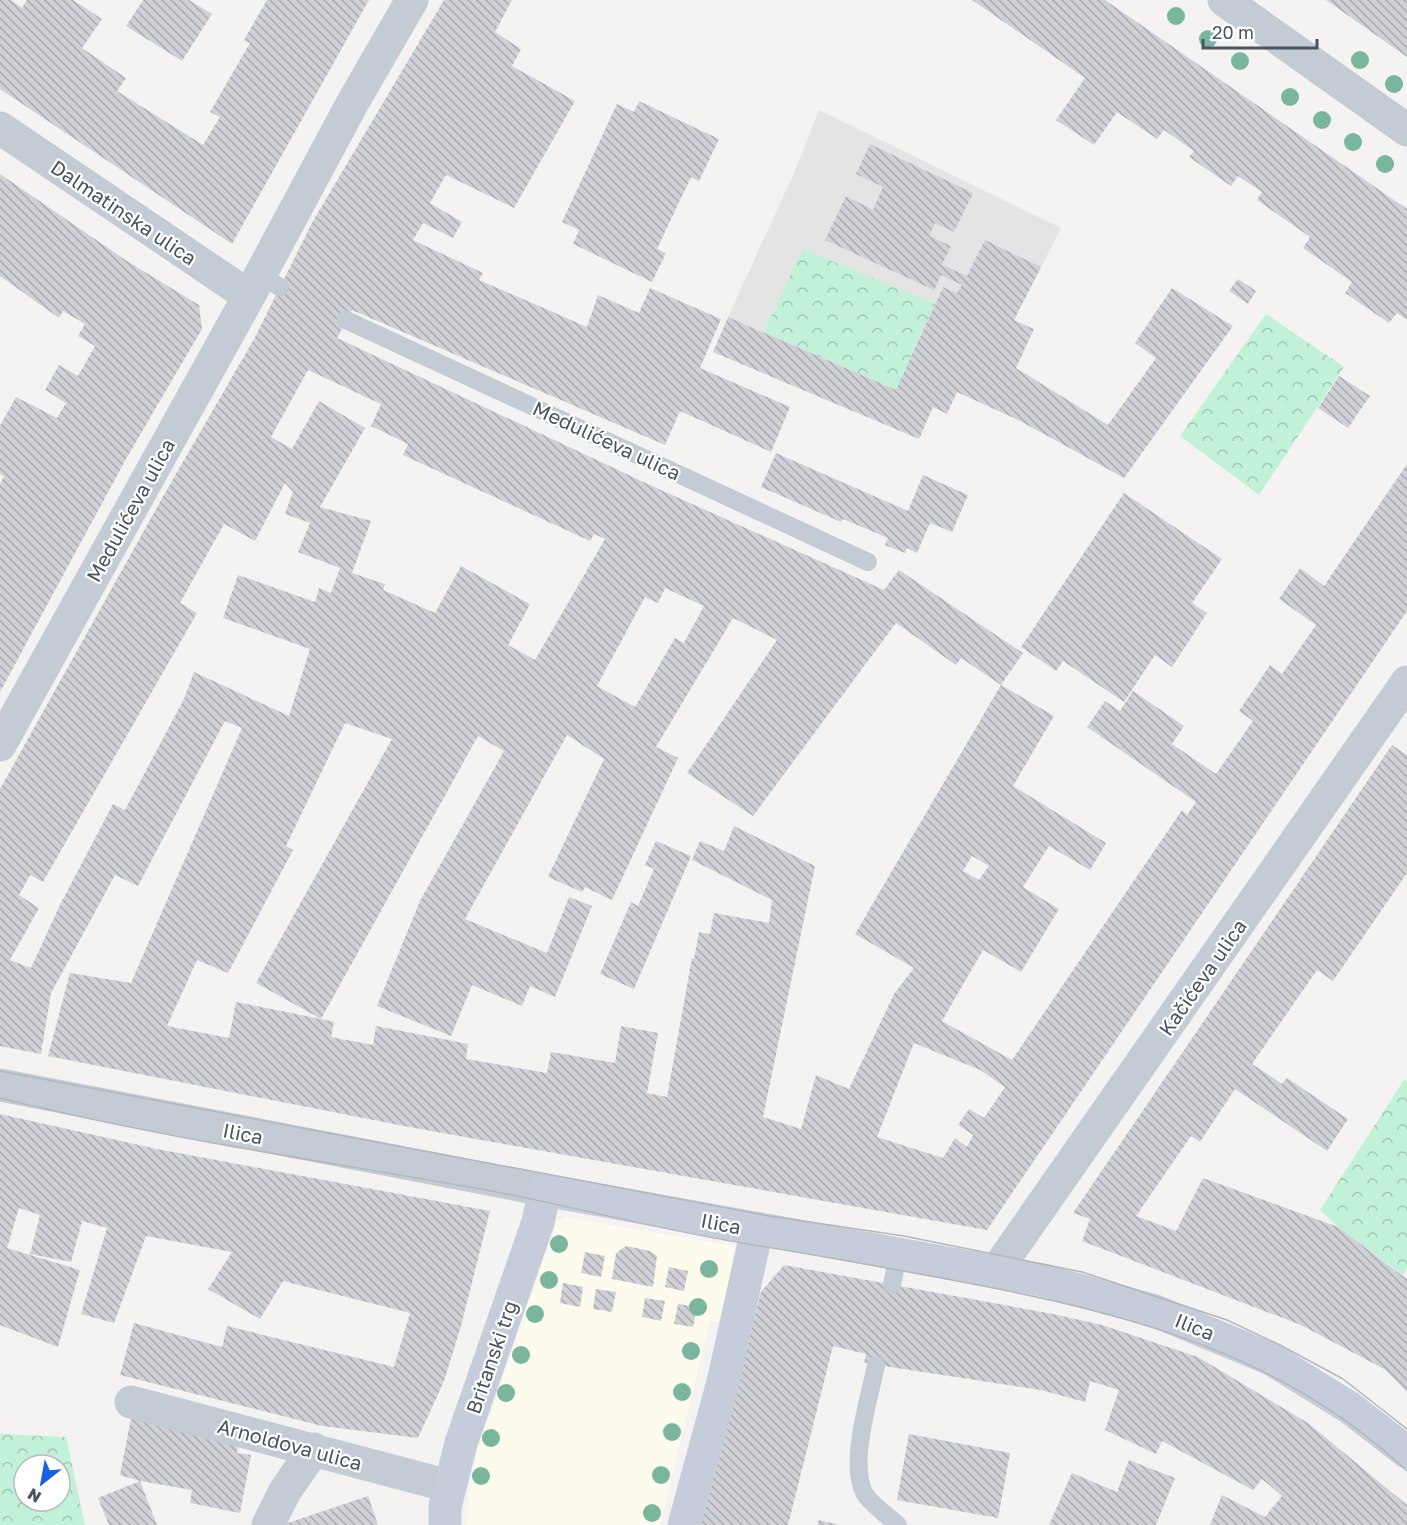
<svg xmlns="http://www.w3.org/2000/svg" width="1407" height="1525" font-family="'Golos Text',sans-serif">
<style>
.commercial{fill:#fdfaee}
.education{fill:#e5e4e4}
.forest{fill:url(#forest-crowns);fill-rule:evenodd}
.building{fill:url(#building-back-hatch);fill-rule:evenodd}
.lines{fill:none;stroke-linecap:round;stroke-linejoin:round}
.service{stroke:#c3cbd4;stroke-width:18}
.minor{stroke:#c3cbd4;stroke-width:33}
.tertiary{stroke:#c3cbd4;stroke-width:33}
.secondary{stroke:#c5cdda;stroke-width:33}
.tram{stroke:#b4b7bc;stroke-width:1.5}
.tree{fill:#7ab69e}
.labels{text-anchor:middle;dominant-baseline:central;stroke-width:4.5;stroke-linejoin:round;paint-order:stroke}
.street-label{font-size:20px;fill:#4a5360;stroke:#fff}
</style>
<defs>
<pattern id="forest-crowns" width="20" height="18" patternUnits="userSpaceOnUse" patternTransform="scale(1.5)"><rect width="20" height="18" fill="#c2f1d9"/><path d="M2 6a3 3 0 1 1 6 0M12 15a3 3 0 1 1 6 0" fill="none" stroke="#a0c6b3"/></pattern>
<pattern id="building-back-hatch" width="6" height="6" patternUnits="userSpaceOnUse" patternTransform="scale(1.5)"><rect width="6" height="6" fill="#cfd1d6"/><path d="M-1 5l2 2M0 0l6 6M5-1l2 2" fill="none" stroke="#aaacb1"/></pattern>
</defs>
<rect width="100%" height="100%" fill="#f4f3f2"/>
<path class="commercial" d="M 566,1217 L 735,1246 L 721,1322 L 710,1321 L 660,1525 L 467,1525 L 469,1492 L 478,1449 L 557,1221 Z"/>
<path class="education" d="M 819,110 L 1061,228 L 1014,320 L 943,287 L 896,390 L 728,317 L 794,173 Z"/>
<path class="forest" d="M 803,249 L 935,304 L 896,390 L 764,332 Z
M 1266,314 L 1344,367 L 1259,495 L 1180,436 Z
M 1404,1080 L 1407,1081 L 1407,1268 L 1403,1275 L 1338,1227 L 1320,1210 Z
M 0,1434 L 66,1437 L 85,1525 L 0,1525 ZM 24,1465 L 60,1465 L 60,1501 L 24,1501 Z"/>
<path class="building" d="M 0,0 L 11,0 L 22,8 L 27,0 L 73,0 L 102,19 L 82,48 L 126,78 L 117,91 L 203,145 L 220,117 L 210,112 L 250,43 L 244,40 L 267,0 L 369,0 L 232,244 L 0,89 Z
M 143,0 L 189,0 L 212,14 L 182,61 L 126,26 Z
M 444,0 L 512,0 L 495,32 L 521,49 L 512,66 L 575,101 L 514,208 L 446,175 L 430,203 L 462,222 L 453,238 L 423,223 L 413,240 L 483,273 L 479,280 L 587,327 L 598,295 L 639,313 L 650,288 L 721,319 L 700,368 L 790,407 L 771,452 L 680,411 L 665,445 L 352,310 L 337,338 L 652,486 L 884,590 L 899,570 L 1023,653 L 1001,685 L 1054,716 L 1013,786 L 1106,843 L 1090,870 L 1049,846 L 1023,887 L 1059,909 L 1021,972 L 983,950 L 942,1021 L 1012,1060 L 1182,810 L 1187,815 L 1196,802 L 1087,727 L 1105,701 L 1120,711 L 1133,691 L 1184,726 L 1172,744 L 1216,774 L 1253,721 L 1239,711 L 1270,665 L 1282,674 L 1316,625 L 1279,599 L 1300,568 L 1324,586 L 1407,464 L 1407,611 L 987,1230 L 409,1127 L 48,1056 L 70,973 L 131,983 L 242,728 L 225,721 L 138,886 L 115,875 L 51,993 L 41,1054 L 0,1046 L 0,789 L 165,493 L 254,339 L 313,221 ZM 308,370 L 381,404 L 371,426 L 408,444 L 403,455 L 590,541 L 594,534 L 605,539 L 535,660 L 508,645 L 530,604 L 461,566 L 435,613 L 383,590 L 385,584 L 352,573 L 371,521 L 320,507 L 365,428 L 319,401 L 292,449 L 271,437 ZM 285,483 L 293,492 L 285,514 L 310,523 L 298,552 L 340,568 L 331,593 L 319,588 L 315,602 L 238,575 L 223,618 L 310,649 L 289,716 L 194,672 L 184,699 L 125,810 L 113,804 L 60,905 L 31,968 L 10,960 L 39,908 L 19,895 L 30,875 L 43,882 L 197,613 L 180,603 L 224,524 L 255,541 ZM 665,588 L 704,606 L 684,643 L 675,638 L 635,707 L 597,686 L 645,597 L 658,603 ZM 733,618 L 777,640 L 687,773 L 753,816 L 896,623 L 956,665 L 961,658 L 1001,685 L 855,934 L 914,968 L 894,994 L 849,1089 L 816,1075 L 801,1129 L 763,1117 L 815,866 L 734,826 L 724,851 L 700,841 L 692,860 L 772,900 L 769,923 L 714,913 L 710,934 L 699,932 L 694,959 L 692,958 L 667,1097 L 647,1093 L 658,1033 L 621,1026 L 615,1063 L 551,1052 L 547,1073 L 466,1059 L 468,1044 L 376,1026 L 373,1045 L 331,1037 L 334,1022 L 321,1019 L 478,736 L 504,751 L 420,901 L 377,1006 L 451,1036 L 472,985 L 522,1006 L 530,986 L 555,997 L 592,906 L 569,897 L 547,953 L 465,919 L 567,735 L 604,759 L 548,877 L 582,892 L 585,887 L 612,900 L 678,758 L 656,747 ZM 345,723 L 392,739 L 256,983 L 321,1019 L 236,1002 L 229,1038 L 167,1026 L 197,960 L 228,973 L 293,850 L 286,846 ZM 972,856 L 989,866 L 979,880 L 963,871 ZM 914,1043 L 980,1070 L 1005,1087 L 984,1118 L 969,1109 L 958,1125 L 973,1135 L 967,1147 L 955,1138 L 943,1158 L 877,1137 Z
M 972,0 L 1105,0 L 1407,209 L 1407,320 L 1397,313 L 1389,323 L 1345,293 L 1352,282 L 1303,248 L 1310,237 L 1257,200 L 1262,192 L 1238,176 L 1231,186 L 1189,157 L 1194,151 L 1164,130 L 1157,139 L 1117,112 L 1094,145 L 1056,120 L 1085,78 Z
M 1326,0 L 1407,0 L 1407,57 Z
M 639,101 L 719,139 L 699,181 L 691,177 L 657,249 L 666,253 L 652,282 L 573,244 L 579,230 L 562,222 L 617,104 L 634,112 Z
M 870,144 L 973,193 L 954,232 L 935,223 L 929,236 L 951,246 L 942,265 L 967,276 L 985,240 L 1041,267 L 1014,320 L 1034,329 L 1016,368 L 1108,425 L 1156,358 L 1135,343 L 1172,288 L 1233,326 L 1124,478 L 1020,421 L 957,392 L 947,414 L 933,407 L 919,439 L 713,352 L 728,317 L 896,390 L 943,287 L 957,293 L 962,285 L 941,275 L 934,290 L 825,240 L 846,196 L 873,210 L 883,187 L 856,174 Z
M 0,174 L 127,261 L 199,305 L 202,329 L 126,459 L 0,692 L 0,484 L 4,476 L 0,474 L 0,426 L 16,397 L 57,418 L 66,403 L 45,390 L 59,365 L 78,376 L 95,346 L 78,336 L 85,324 L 63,311 L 59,318 L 0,276 Z
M 1238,279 L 1256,291 L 1248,304 L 1229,291 Z
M 1339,376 L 1370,396 L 1348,428 L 1318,408 Z
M 776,453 L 908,511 L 923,475 L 968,495 L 952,532 L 930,523 L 917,553 L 907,548 L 905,553 L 885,545 L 888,538 L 843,519 L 841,522 L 761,487 Z
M 1124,493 L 1222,559 L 1192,603 L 1207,613 L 1172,667 L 1155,655 L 1124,702 L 1063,661 L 1056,671 L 1021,647 Z
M 1392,745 L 1407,755 L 1407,873 L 1333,981 L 1317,970 L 1252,1064 L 1282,1084 L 1287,1078 L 1348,1119 L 1327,1151 L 1235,1089 L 1200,1142 L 1191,1136 L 1136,1216 L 1176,1231 L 1203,1178 L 1338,1227 L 1407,1279 L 1407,1392 L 1384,1369 L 1301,1325 L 1082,1241 L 1090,1219 L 1073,1213 Z
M 656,841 L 691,856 L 634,989 L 600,974 L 631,902 L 638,906 L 654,869 L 645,865 Z
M 0,1114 L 157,1149 L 490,1211 L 461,1326 L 444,1381 L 418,1438 L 322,1426 L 120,1375 L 134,1323 L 222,1347 L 227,1326 L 394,1367 L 410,1313 L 283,1281 L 260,1319 L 208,1289 L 232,1252 L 146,1236 L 114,1323 L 81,1314 L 107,1228 L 82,1221 L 71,1262 L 30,1254 L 40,1215 L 19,1208 L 7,1248 L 80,1270 L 58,1347 L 0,1325 Z
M 626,1246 L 650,1251 L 657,1256 L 653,1287 L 612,1279 L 616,1253 Z
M 585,1252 L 605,1256 L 601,1277 L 581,1273 Z
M 784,1265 L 1053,1314 L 1102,1325 L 1198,1357 L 1308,1423 L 1407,1505 L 1407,1525 L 1210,1525 L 1222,1495 L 1265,1517 L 1282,1496 L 1262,1479 L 1253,1490 L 1162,1441 L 1156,1454 L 1105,1430 L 1119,1390 L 1090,1381 L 1085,1402 L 1041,1390 L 864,1363 L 866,1354 L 833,1346 L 788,1525 L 700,1525 L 761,1292 Z
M 669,1267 L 688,1271 L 684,1291 L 665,1287 Z
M 563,1283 L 583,1287 L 580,1307 L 560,1303 Z
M 596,1289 L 616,1292 L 612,1312 L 593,1309 Z
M 645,1298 L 665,1301 L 661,1321 L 642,1317 Z
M 678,1304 L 697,1307 L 693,1327 L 674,1324 Z
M 132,1413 L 240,1435 L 237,1453 L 251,1455 L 240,1513 L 190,1503 L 192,1490 L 140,1481 L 157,1525 L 109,1525 L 98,1498 L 140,1481 L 120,1475 Z
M 909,1434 L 1010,1453 L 998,1518 L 897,1500 Z
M 1129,1460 L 1175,1478 L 1156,1525 L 1049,1525 L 1072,1473 L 1117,1492 Z
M 368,1496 L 378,1525 L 282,1525 Z
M 819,1520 L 836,1524 L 836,1525 L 817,1525 Z"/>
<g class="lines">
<path class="service" d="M 260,276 L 280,287
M 346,320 L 868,562
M 892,1285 L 898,1254
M 876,1365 C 870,1397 846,1469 867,1497 C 875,1507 888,1516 898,1525"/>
<path class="minor" d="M 0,128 L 249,296
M 0,745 L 249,296 L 353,102 L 412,0
M 131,1402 L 449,1486
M 268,1525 L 285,1491 L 314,1449"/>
<path class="tertiary" d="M 1224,0 L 1407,130
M 0,1085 L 545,1190
M 996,1271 L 1407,682"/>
<path class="secondary" d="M 445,1525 L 445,1507 L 461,1443 L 538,1222 L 545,1190 L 1042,1280 L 1155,1311 L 1271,1359 L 1350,1408 L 1407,1452
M 684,1525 L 723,1382 L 757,1230"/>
<path class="tram" d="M 0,1071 L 769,1216 L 904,1236 L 1082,1272 L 1227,1320 L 1280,1345 L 1343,1379 L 1407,1429
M 0,1098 C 160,1138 324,1161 486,1190 C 576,1207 664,1231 754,1245 C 827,1257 900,1270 973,1284 C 1134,1315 1284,1355 1407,1471"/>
</g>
<g class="tree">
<circle cx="1176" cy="16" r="9"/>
<circle cx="1208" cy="39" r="9"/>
<circle cx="1360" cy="60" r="9"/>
<circle cx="1240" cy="61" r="9"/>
<circle cx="1394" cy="84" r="9"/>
<circle cx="1290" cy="97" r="9"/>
<circle cx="1322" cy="120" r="9"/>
<circle cx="1353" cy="142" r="9"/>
<circle cx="1385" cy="164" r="9"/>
<circle cx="559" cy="1244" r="9"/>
<circle cx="709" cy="1269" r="9"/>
<circle cx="549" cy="1280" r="9"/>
<circle cx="698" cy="1307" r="9"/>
<circle cx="535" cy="1314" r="9"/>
<circle cx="691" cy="1351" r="9"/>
<circle cx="521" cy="1355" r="9"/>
<circle cx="682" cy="1392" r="9"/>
<circle cx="506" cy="1393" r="9"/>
<circle cx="672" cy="1432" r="9"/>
<circle cx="491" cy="1438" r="9"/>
<circle cx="661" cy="1475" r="9"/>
<circle cx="481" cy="1476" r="9"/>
<circle cx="652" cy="1513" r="9"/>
</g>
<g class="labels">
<g class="street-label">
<text transform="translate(124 212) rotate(34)">Dalmatinska ulica</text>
<text transform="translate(607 440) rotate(25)">Medulićeva ulica</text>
<text transform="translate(130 510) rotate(-61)">Medulićeva ulica</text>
<text transform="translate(1202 977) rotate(-55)">Kačićeva ulica</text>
<text transform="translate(243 1133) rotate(11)">Ilica</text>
<text transform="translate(721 1223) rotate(11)">Ilica</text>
<text transform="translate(1195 1326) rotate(22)">Ilica</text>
<text transform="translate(491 1357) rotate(-71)">Britanski trg</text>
<text transform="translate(290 1444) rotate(15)">Arnoldova ulica</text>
</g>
</g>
<g transform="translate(42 1483) rotate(211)"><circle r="28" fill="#ffffff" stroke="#b7babf" stroke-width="1.5"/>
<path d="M0-4.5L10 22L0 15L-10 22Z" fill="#1a5ee7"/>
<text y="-9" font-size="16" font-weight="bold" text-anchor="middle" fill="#4a5360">N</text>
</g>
<path d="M1203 39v9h114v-9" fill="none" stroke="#4a5360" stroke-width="3"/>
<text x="1212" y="39" font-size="18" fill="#4a5360" stroke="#ffffff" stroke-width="4.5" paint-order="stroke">20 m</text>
</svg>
